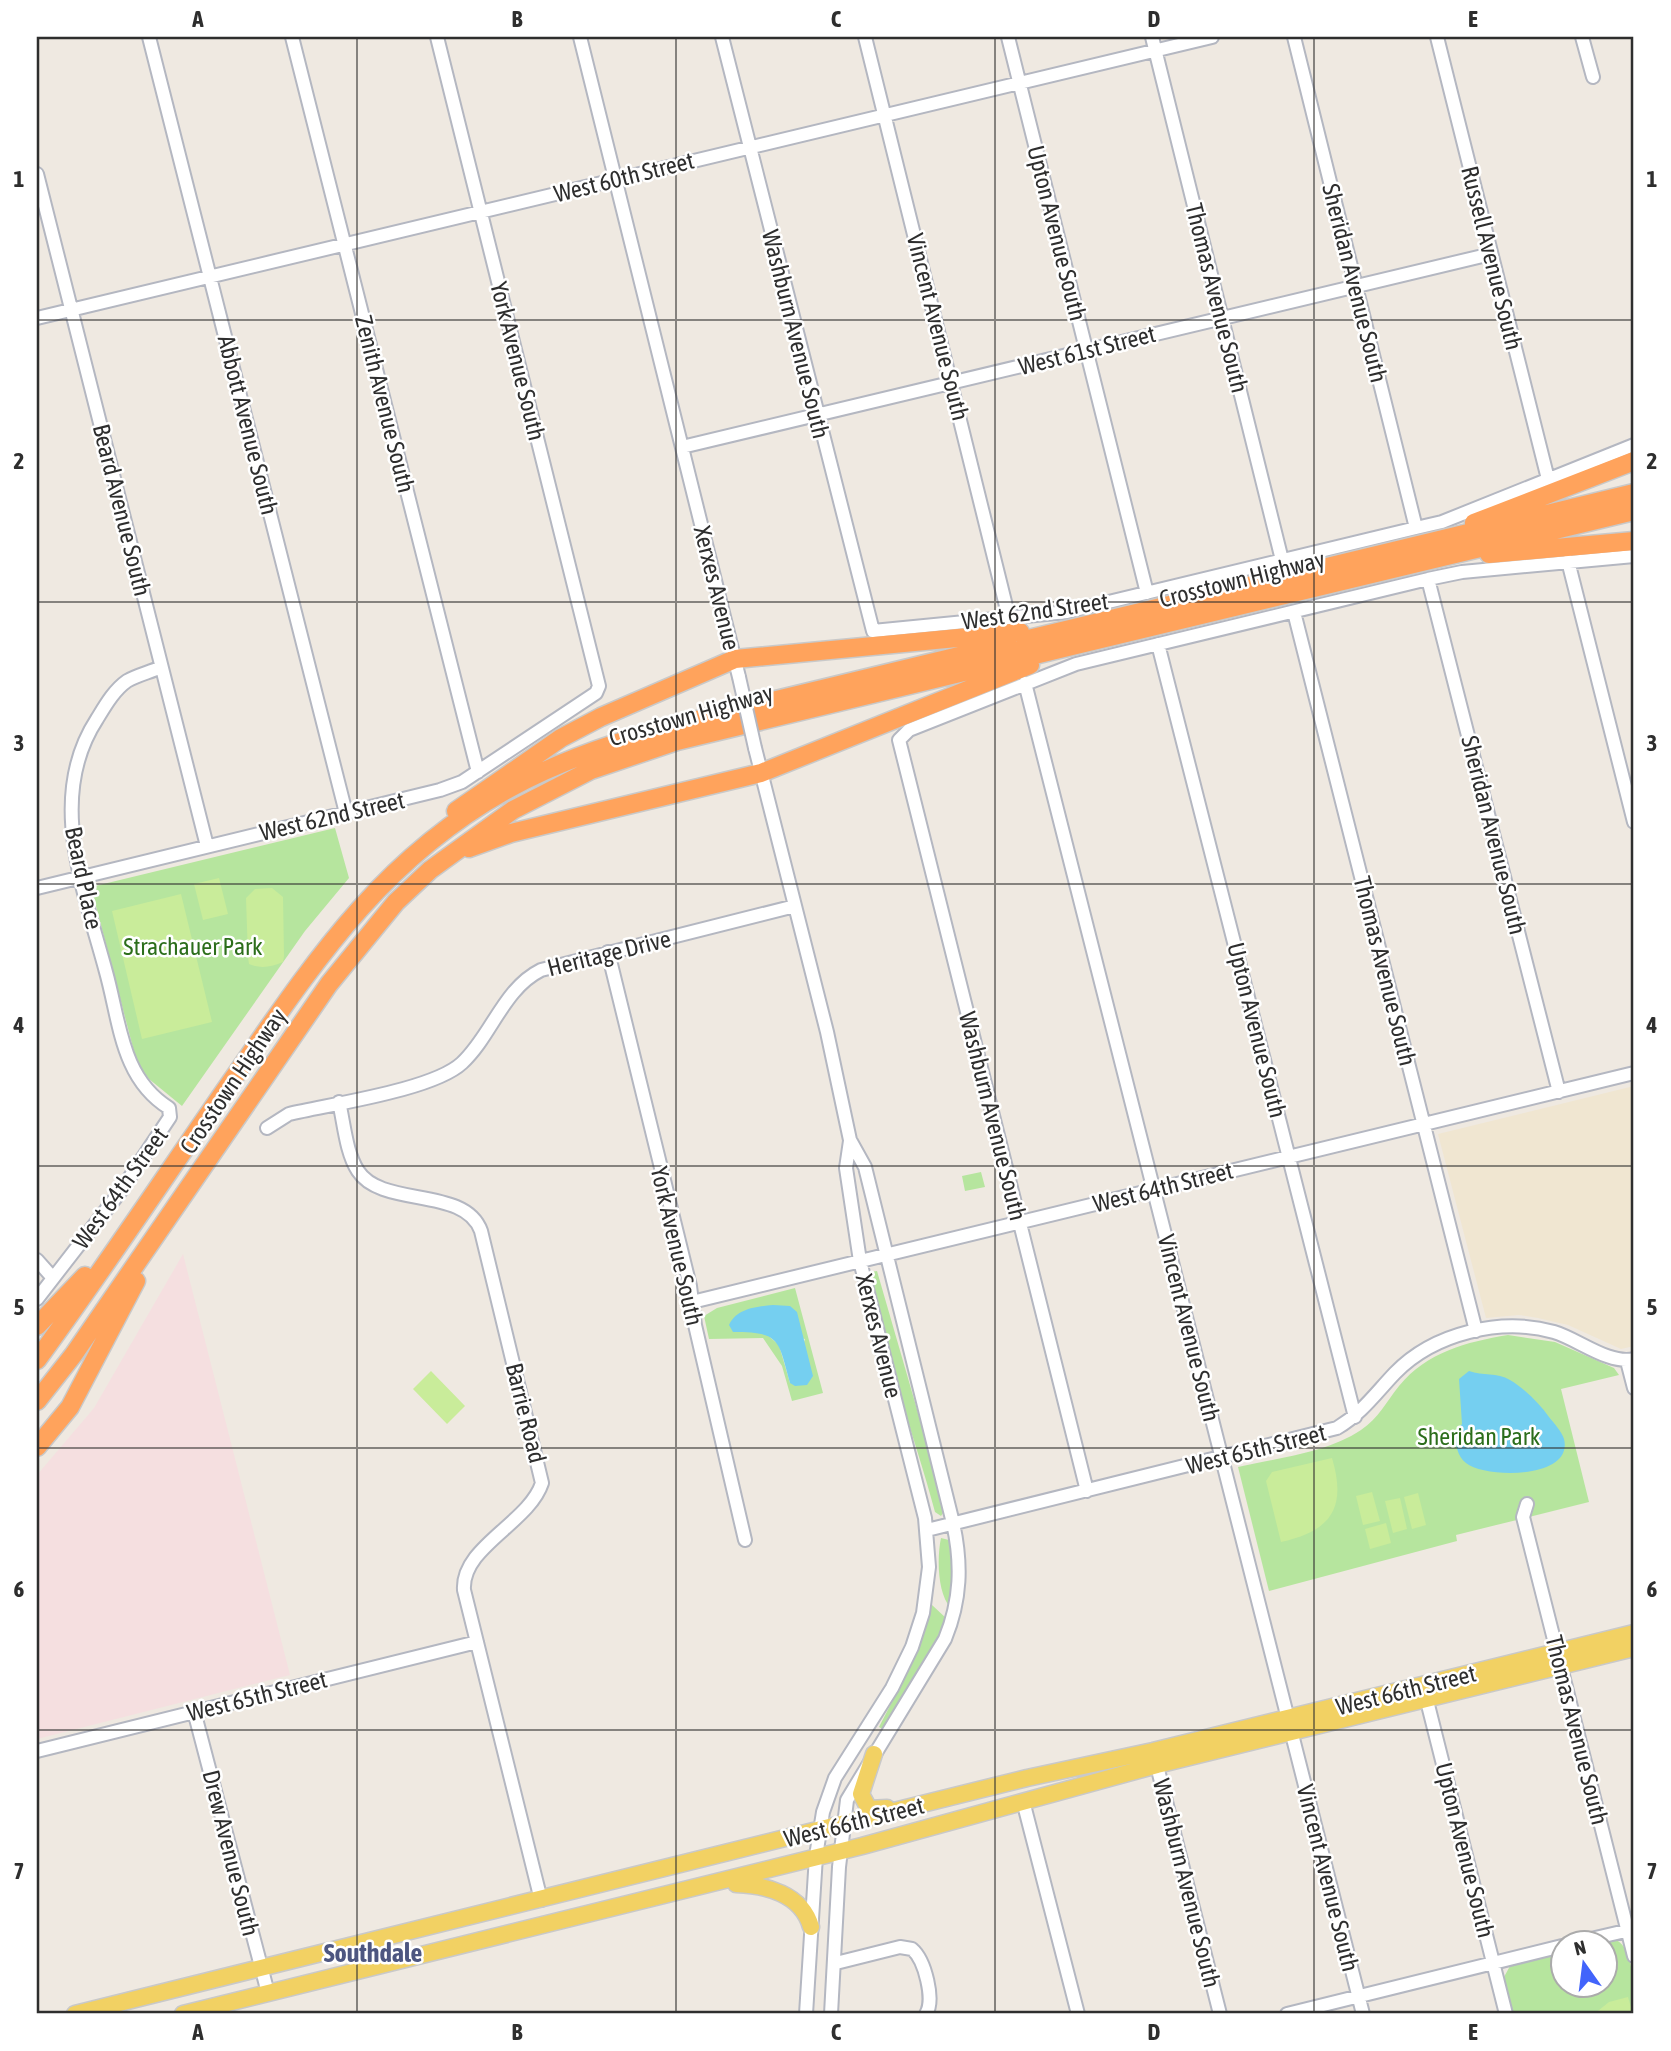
<svg xmlns="http://www.w3.org/2000/svg" width="1671" height="2051" font-family="'Asap Condensed',sans-serif">
<style>
.education{fill:#f0e6d1}
.medical{fill:#f5dfe0}
.green{fill:#b6e59e;fill-rule:evenodd}
.pitch{fill:#c9ec9a}
.water{fill:#75cff0}
.lines{fill:none;stroke-linecap:round;stroke-linejoin:round}
.minor-casing{stroke:#b4b7c1;stroke-width:16}
.major-casing{stroke:#c9c9c9;stroke-width:19}
.highway-casing{stroke:#c9c9c9;stroke-width:21}
.minor{stroke:#fff;stroke-width:12}
.major{stroke:#f2d163;stroke-width:16}
.highway{stroke:#ffa35c;stroke-width:18}
.minor-bridge-casing{stroke:#b4b7c1;stroke-width:16;stroke-linecap:butt}
.minor-bridge{stroke:#fff;stroke-width:12}
.grid{fill:none;stroke:#2e2e2e;stroke-width:2;stroke-opacity:0.55}
.labels{text-anchor:middle;dominant-baseline:central;stroke-width:5;stroke-linejoin:round;paint-order:stroke}
.street-label{font-size:24px;fill:#2e2e2e;stroke:#fff}
.park-label{font-size:24px;fill:#2c6e1b;stroke:#fff}
.neighbourhood-label{font-size:26px;font-weight:bold;fill:#4d5680;stroke:#fff}
.neatline{fill:none;stroke:#2e2e2e;stroke-width:2.5}
.grid-label{font-size:23px;text-anchor:middle;font-weight:bold;fill:#2e2e2e}
</style>
<rect width="100%" height="100%" fill="#efe9e1"/>
<path class="education" d="M 1634,1086 L 1634,1346 L 1621,1349 L 1568,1325 L 1538,1318 L 1519,1315 L 1486,1318 L 1438,1134 Z"/>
<path class="medical" d="M 183,1254 L 290,1675 L 37,1739 L 37,1475 L 94,1408 Z"/>
<path class="green" d="M 335,828 L 349,878 L 305,931 L 182,1106 L 149,1079 L 137,1063 L 91,887 Z
M 981,1172 L 985,1187 L 965,1191 L 962,1176 Z
M 877,1271 L 925,1437 L 943,1513 L 941,1516 L 935,1512 C 914,1432 882,1354 871,1272 Z
M 795,1288 L 823,1393 L 792,1401 L 782,1366 L 763,1338 L 709,1339 L 704,1316 L 717,1308 ZM 764,1332 L 805,1339 L 790,1383 L 779,1345 Z
M 1508,1335 L 1555,1342 L 1614,1368 L 1619,1375 L 1561,1389 L 1589,1502 L 1456,1535 L 1457,1541 L 1269,1591 L 1238,1467 C 1277,1458 1327,1453 1361,1430 C 1379,1418 1386,1402 1399,1386 C 1427,1352 1466,1342 1508,1335 Z
M 941,1538 L 949,1540 L 954,1571 L 951,1608 C 937,1594 937,1556 941,1538 Z
M 932,1605 L 947,1619 L 941,1636 L 884,1730 L 879,1727 L 909,1669 Z
M 1616,1940 C 1635,1948 1634,1996 1634,2014 L 1513,2014 L 1504,1977 L 1510,1966 L 1562,1953 L 1562,1984 L 1604,1984 L 1604,1942 Z"/>
<path class="pitch" d="M 219,878 L 228,914 L 203,920 L 194,884 Z
M 272,888 L 283,897 L 284,956 L 283,962 C 272,967 260,969 249,964 L 248,957 L 246,898 L 255,889 Z
M 181,894 L 212,1022 L 142,1039 L 112,911 Z
M 431,1371 L 465,1406 L 447,1424 L 413,1389 Z
M 1332,1458 C 1347,1508 1331,1531 1281,1542 L 1266,1481 L 1272,1472 Z
M 1372,1492 L 1380,1521 L 1363,1525 L 1356,1496 Z
M 1418,1493 L 1426,1525 L 1412,1529 L 1404,1497 Z
M 1400,1498 L 1407,1529 L 1393,1533 L 1385,1501 Z
M 1386,1523 L 1391,1543 L 1370,1549 L 1365,1529 Z
M 1628,1997 L 1633,2014 L 1594,2014 L 1609,2002 Z"/>
<path class="water" d="M 773,1305 L 790,1306 L 797,1312 L 813,1376 L 807,1385 L 795,1386 L 790,1383 C 778,1340 781,1332 733,1332 L 729,1325 C 737,1308 756,1307 773,1305 Z
M 1469,1371 C 1483,1376 1497,1372 1510,1380 C 1525,1389 1539,1403 1549,1417 C 1554,1423 1562,1432 1564,1439 C 1574,1479 1486,1479 1466,1463 C 1457,1456 1456,1444 1454,1434 L 1462,1424 L 1459,1379 Z"/>
<g class="lines">
<g class="minor-casing">
<path id="minor" d="M 149,37 L 346,813
M 292,37 L 478,772
M 580,37 L 739,677
M 722,37 L 873,631 L 1067,612 L 1416,528 L 1442,522 L 1634,445
M 865,37 L 1009,618
M 1008,37 L 1147,593
M 1152,37 L 1282,560
M 1294,37 L 1416,528
M 1437,37 L 1548,479
M 1582,37 L 1593,77
M 37,174 L 207,846
M 37,318 L 1212,37
M 682,447 L 1491,254
M 1568,561 L 1634,822
M 1428,579 L 1559,1092
M 1294,612 L 1476,1331
M 1158,644 L 1355,1417
M 1025,683 L 1363,2014
M 755,748 L 827,1032 L 850,1140 L 865,1167 L 953,1523 C 962,1564 961,1600 945,1639 L 847,1800 L 839,1867 L 831,2014
M 37,888 L 440,790 L 462,782 L 596,693 L 599,686 L 437,37
M 608,952 L 690,1286 L 695,1325 L 745,1540
M 339,1102 C 344,1123 346,1153 358,1171 C 382,1208 465,1186 481,1231 L 542,1483 C 529,1523 461,1547 464,1590 L 541,1900
M 267,1128 L 289,1114 C 331,1104 433,1090 462,1063 C 492,1035 503,989 541,970 L 795,906
M 37,1260 L 53,1278
M 37,1299 L 120,1192 L 170,1117 L 169,1108 C 121,1078 120,1022 106,972 C 84,890 46,797 97,719 C 105,706 114,690 127,681 C 137,675 151,672 161,667
M 692,1302 L 1634,1073
M 1627,1361 L 1634,1388
M 1087,1491 L 899,740 L 909,730 L 1076,664 L 1428,579 L 1462,572 L 1634,556
M 1527,1504 L 1523,1517 L 1634,1956
M 927,1530 L 1337,1428 C 1362,1413 1375,1394 1395,1373 C 1434,1333 1501,1317 1554,1332 C 1578,1339 1609,1365 1634,1359
M 1425,1693 L 1506,2014
M 194,1711 L 268,1993
M 37,1751 L 477,1642
M 1155,1758 L 1220,2014
M 1023,1801 L 1078,2014
M 1578,1942 L 1634,1929
M 836,1963 L 900,1947 L 912,1949 C 925,1960 935,2000 926,2014
M 806,2014 L 816,1856 L 823,1812 L 835,1778 L 892,1688 L 912,1647 L 923,1613 L 929,1567 L 925,1518 L 860,1261 L 846,1168 L 850,1141
M 1287,2014 L 1562,1946"/>
</g>
<g class="major-casing">
<path id="major" d="M 874,1754 L 861,1794 L 869,1809 L 887,1808
M 736,1884 C 766,1885 802,1894 811,1927
M 75,2014 L 1027,1778 L 1153,1751 L 1634,1633
M 183,2014 L 862,1846 L 1157,1765 L 1634,1648"/>
</g>
<g class="highway-casing">
<path id="highway" d="M 1474,523 L 1634,461
M 1489,554 L 1634,541
M 456,811 L 561,738 L 601,717 L 735,659 L 1020,632
M 469,848 L 511,833 L 761,773 L 1030,665
M 37,1326 L 85,1276
M 37,1360 C 106,1266 170,1169 237,1073 C 316,959 383,858 508,789 C 583,748 662,729 743,708 L 1634,493
M 37,1401 L 74,1354 L 329,984 L 396,902 L 430,870 L 513,810 L 591,770 L 677,741 L 1634,511
M 37,1447 L 70,1407 L 136,1281"/>
</g>
<use href="#minor" class="minor"/>
<use href="#major" class="major"/>
<use href="#highway" class="highway"/>
<g class="minor-bridge-casing">
<path id="minor-bridge" d="M 739,677 L 755,748"/>
</g>
<use href="#minor-bridge" class="minor-bridge"/>
</g>
<path class="grid" d="M 357,37 L 357,2014M 676,37 L 676,2014M 995,37 L 995,2014M 1314,37 L 1314,2014M 37,320 L 1634,320M 37,602 L 1634,602M 37,884 L 1634,884M 37,1166 L 1634,1166M 37,1448 L 1634,1448M 37,1730 L 1634,1730"/>
<g class="labels">
<g class="street-label">
<text transform="translate(624 177) rotate(-14)">West 60th Street</text>
<text transform="translate(1057 233) rotate(76)">Upton Avenue South</text>
<text transform="translate(1492 258) rotate(76)">Russell Avenue South</text>
<text transform="translate(1355 283) rotate(76)">Sheridan Avenue South</text>
<text transform="translate(1217 298) rotate(76)">Thomas Avenue South</text>
<text transform="translate(938 327) rotate(76)">Vincent Avenue South</text>
<text transform="translate(796 334) rotate(76)">Washburn Avenue South</text>
<text transform="translate(1087 350) rotate(-14)">West 61st Street</text>
<text transform="translate(518 361) rotate(76)">York Avenue South</text>
<text transform="translate(385 404) rotate(76)">Zenith Avenue South</text>
<text transform="translate(248 425) rotate(76)">Abbott Avenue South</text>
<text transform="translate(122 510) rotate(76)">Beard Avenue South</text>
<text transform="translate(1242 579) rotate(-14)">Crosstown Highway</text>
<text transform="translate(717 588) rotate(76)">Xerxes Avenue</text>
<text transform="translate(1035 611) rotate(-8)">West 62nd Street</text>
<text transform="translate(691 715) rotate(-16)">Crosstown Highway</text>
<text transform="translate(332 816) rotate(-13)">West 62nd Street</text>
<text transform="translate(1494 835) rotate(76)">Sheridan Avenue South</text>
<text transform="translate(84 878) rotate(78)">Beard Place</text>
<text transform="translate(609 953) rotate(-14)">Heritage Drive</text>
<text transform="translate(1385 971) rotate(76)">Thomas Avenue South</text>
<text transform="translate(1257 1030) rotate(76)">Upton Avenue South</text>
<text transform="translate(233 1081) rotate(-56)">Crosstown Highway</text>
<text transform="translate(993 1116) rotate(76)">Washburn Avenue South</text>
<text transform="translate(1163 1187) rotate(-14)">West 64th Street</text>
<text transform="translate(120 1188) rotate(-54)">West 64th Street</text>
<text transform="translate(677 1246) rotate(77)">York Avenue South</text>
<text transform="translate(1189 1328) rotate(76)">Vincent Avenue South</text>
<text transform="translate(879 1336) rotate(76)">Xerxes Avenue</text>
<text transform="translate(526 1413) rotate(76)">Barrie Road</text>
<text transform="translate(1256 1449) rotate(-14)">West 65th Street</text>
<text transform="translate(1406 1690) rotate(-14)">West 66th Street</text>
<text transform="translate(257 1696) rotate(-14)">West 65th Street</text>
<text transform="translate(1577 1730) rotate(76)">Thomas Avenue South</text>
<text transform="translate(854 1822) rotate(-14)">West 66th Street</text>
<text transform="translate(1465 1850) rotate(76)">Upton Avenue South</text>
<text transform="translate(231 1853) rotate(76)">Drew Avenue South</text>
<text transform="translate(1328 1878) rotate(76)">Vincent Avenue South</text>
<text transform="translate(1187 1883) rotate(76)">Washburn Avenue South</text>
</g>
<g class="park-label">
<text x="193" y="946">Strachauer Park</text>
<text x="1479" y="1436">Sheridan Park</text>
</g>
<g class="neighbourhood-label">
<text x="373" y="1953">Southdale</text>
</g>
</g>
<rect width="1671" height="2051" fill="none" stroke="#ffffff" stroke-width="77"/>
<g transform="translate(1584 1964) rotate(346)"><circle r="33" fill="#ffffff" stroke="#ababab" stroke-width="2"/>
<path d="M0-5L12 26L0 18L-12 26Z" fill="#4264fb"/>
<text y="-10" font-size="19" font-weight="bold" text-anchor="middle" fill="#2e2e2e">N</text>
</g>
<rect x="38" y="38" width="1594" height="1974" class="neatline"/>
<g class="grid-label">
<text x="198" y="27">A</text>
<text x="517" y="27">B</text>
<text x="836" y="27">C</text>
<text x="1154" y="27">D</text>
<text x="1473" y="27">E</text>
<text x="19" y="187">1</text>
<text x="1652" y="187">1</text>
<text x="19" y="469">2</text>
<text x="1652" y="469">2</text>
<text x="19" y="751">3</text>
<text x="1652" y="751">3</text>
<text x="19" y="1033">4</text>
<text x="1652" y="1033">4</text>
<text x="19" y="1315">5</text>
<text x="1652" y="1315">5</text>
<text x="19" y="1597">6</text>
<text x="1652" y="1597">6</text>
<text x="19" y="1879">7</text>
<text x="1652" y="1879">7</text>
<text x="198" y="2040">A</text>
<text x="517" y="2040">B</text>
<text x="836" y="2040">C</text>
<text x="1154" y="2040">D</text>
<text x="1473" y="2040">E</text>
</g>
</svg>
